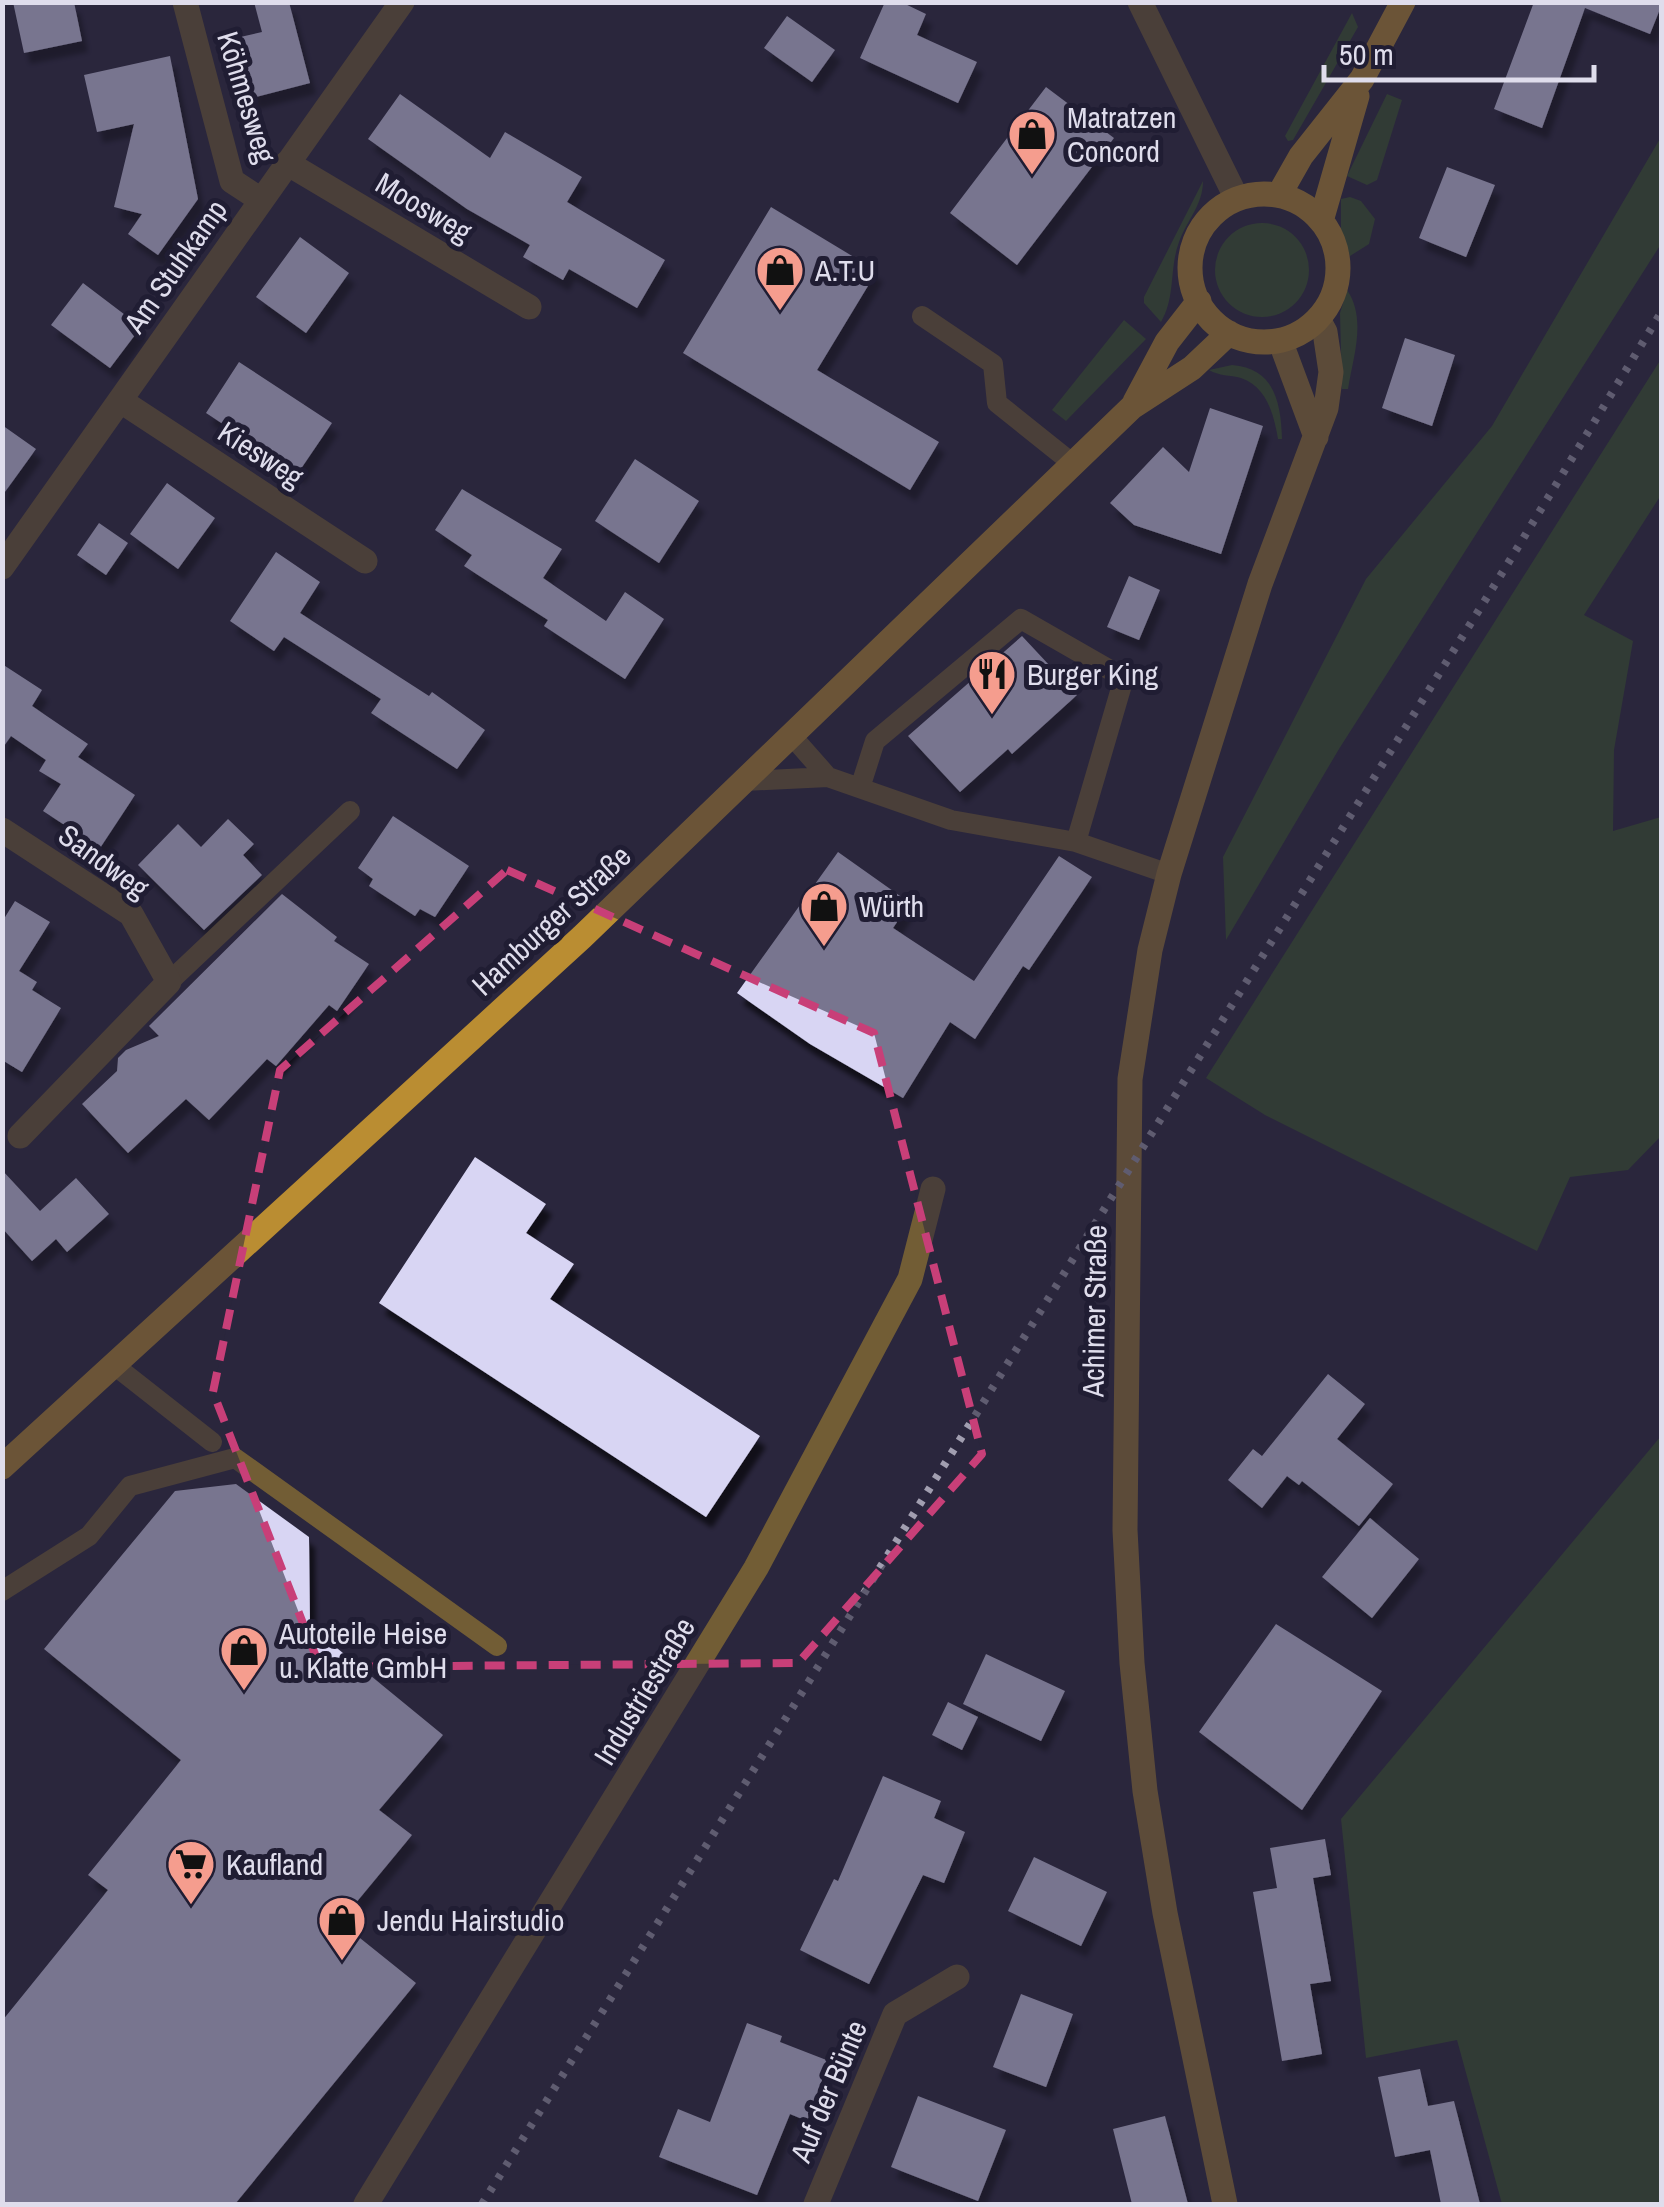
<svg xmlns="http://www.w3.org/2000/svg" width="1664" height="2207" font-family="'Archivo Narrow',sans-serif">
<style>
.green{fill:#3a542d}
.building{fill:#d8d5f3;filter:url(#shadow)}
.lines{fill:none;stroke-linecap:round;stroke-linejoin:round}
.service{stroke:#725d35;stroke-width:20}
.minor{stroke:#725d35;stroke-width:25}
.secondary{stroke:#9a7835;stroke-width:25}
.primary{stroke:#ba8d32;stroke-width:25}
.rail{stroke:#a19eb0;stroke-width:8;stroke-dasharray:5 10;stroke-linecap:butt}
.marked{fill:none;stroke:#c83f78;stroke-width:8;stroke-dasharray:20 12;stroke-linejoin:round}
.labels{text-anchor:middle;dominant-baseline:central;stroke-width:10;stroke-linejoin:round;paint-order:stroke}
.street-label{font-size:30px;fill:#dfddec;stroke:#201d33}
.poi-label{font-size:30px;fill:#dfddec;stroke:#201d33;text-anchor:start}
</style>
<defs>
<filter id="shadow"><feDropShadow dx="6" dy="11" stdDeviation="2.5" flood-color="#0009"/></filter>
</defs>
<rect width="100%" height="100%" fill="#2a263d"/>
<path class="green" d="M 1352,13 L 1358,27 L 1293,140 L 1288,141 L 1285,136 Z
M 1387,94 L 1402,100 L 1377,180 L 1367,185 L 1347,176 Z
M 1661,137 L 1661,244 L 1339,749 L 1226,940 L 1223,857 L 1366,579 L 1492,426 Z
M 1203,181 C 1203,205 1187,220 1179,242 C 1169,269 1176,296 1161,322 L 1144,303 L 1144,297 Z
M 1350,197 L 1361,201 L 1375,219 L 1369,244 L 1350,256 L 1341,229 L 1341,199 Z
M1215 270a47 47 0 1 1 94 0a47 47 0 1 1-94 0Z
M 1347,290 C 1367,319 1353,357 1348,389 L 1342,389 L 1340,313 Z
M 1124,320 L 1146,339 L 1066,421 L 1052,410 Z
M 1661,359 L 1661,495 L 1584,615 L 1633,641 L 1614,750 L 1613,831 L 1661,817 L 1661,1136 L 1628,1170 L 1570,1177 L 1537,1251 L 1265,1115 L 1206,1078 Z
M 1232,365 C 1274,368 1281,402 1282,439 L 1278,439 C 1274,415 1267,387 1241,378 C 1230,375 1219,376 1209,370 Z
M 1661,1436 L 1661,2204 L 1502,2204 L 1457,2040 L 1366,2058 L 1341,1819 Z"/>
<path class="building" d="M 13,2 L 74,2 L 82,41 L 24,53 Z
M 254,2 L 289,2 L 310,83 L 252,98 L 236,38 L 262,32 Z
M 885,2 L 901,2 L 926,14 L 917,35 L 977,62 L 958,103 L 860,58 Z
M 1534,2 L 1662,2 L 1662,4 L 1650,34 L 1585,8 L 1542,128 L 1494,109 Z
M 787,16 L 835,50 L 812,82 L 764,48 Z
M 170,56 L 198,199 L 158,255 L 128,234 L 142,214 L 114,207 L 134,124 L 97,132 L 84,75 Z
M 1046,87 L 1114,138 L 1017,265 L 950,213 Z
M 400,94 L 490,158 L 505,132 L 582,177 L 567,202 L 665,260 L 637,308 L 569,269 L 563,280 L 523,257 L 530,245 L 467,209 L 368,139 Z
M 1447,167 L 1495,185 L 1466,257 L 1419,238 Z
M 771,207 L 877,271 L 817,370 L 939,442 L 910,490 L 683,353 Z
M 300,237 L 349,273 L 306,333 L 256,297 Z
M 83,283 L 141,327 L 110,368 L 51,325 Z
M 1405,338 L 1455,355 L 1432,426 L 1382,408 Z
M 239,362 L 332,423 L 298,473 L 206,413 Z
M 1210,408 L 1263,426 L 1221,554 L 1134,525 L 1110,503 L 1163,447 L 1189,472 Z
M 2,425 L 36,449 L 2,496 Z
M 635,459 L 699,501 L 659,563 L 595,521 Z
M 167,483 L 215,518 L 178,569 L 130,534 Z
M 462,489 L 562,549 L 543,578 L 606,621 L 625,592 L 664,619 L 625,679 L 544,626 L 548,620 L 464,566 L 472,555 L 435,530 Z
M 99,523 L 128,543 L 106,575 L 77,555 Z
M 276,552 L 320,582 L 300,613 L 429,696 L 432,692 L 485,730 L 457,769 L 371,713 L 381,699 L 284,637 L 274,651 L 230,621 Z
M 1129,576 L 1160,590 L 1139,640 L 1107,627 Z
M 1022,636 L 1077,695 L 1012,754 L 1008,749 L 960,792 L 908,736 Z
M 2,664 L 42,690 L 32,706 L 88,744 L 78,757 L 135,795 L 100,848 L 43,811 L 61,784 L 39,771 L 46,760 L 11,736 L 2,749 Z
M 393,816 L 469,866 L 435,917 L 420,909 L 415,916 L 369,886 L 373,879 L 358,868 Z
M 228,819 L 254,844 L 243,855 L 262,875 L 204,930 L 138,865 L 178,824 L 201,847 Z
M 838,852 L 910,903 L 893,928 L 974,981 L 1059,856 L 1092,877 L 1029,970 L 1023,966 L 975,1039 L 950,1022 L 903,1098 L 810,1044 L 737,993 Z
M 282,894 L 337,937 L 334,941 L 369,964 L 337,1011 L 329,1005 L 276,1066 L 267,1059 L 209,1120 L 186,1099 L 128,1153 L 82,1104 L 117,1071 L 118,1058 L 126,1050 L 159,1036 L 149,1026 Z
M 15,901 L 50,922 L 19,971 L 37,982 L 32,990 L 61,1008 L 22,1072 L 2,1060 L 2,922 Z
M 475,1157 L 546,1204 L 526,1233 L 574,1264 L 550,1299 L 760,1436 L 706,1517 L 379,1303 Z
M 2,1170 L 40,1211 L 76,1178 L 109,1214 L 67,1252 L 56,1239 L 32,1261 L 2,1228 Z
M 1328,1374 L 1365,1404 L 1337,1439 L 1393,1484 L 1359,1526 L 1302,1481 L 1299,1485 L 1287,1476 L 1262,1508 L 1228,1480 L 1253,1449 L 1262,1456 Z
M 236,1484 L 309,1537 L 310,1626 L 443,1735 L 379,1810 L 412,1835 L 340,1922 L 416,1983 L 235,2204 L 2,2204 L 2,2021 L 108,1890 L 88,1875 L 181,1760 L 44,1649 L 175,1491 Z
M 1370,1518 L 1419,1559 L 1372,1618 L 1322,1577 Z
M 1276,1624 L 1382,1691 L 1302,1810 L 1199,1732 Z
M 986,1654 L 1065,1691 L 1041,1741 L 963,1704 Z
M 948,1702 L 978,1717 L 962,1750 L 932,1735 Z
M 883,1776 L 941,1801 L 934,1818 L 965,1832 L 944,1883 L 923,1875 L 869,1984 L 800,1950 L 834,1879 L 838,1881 Z
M 1325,1839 L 1331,1875 L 1313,1878 L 1331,1981 L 1310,1984 L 1322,2054 L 1282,2061 L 1253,1892 L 1277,1888 L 1270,1848 Z
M 1034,1857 L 1107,1892 L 1081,1946 L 1008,1911 Z
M 1021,1994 L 1073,2014 L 1046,2087 L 993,2067 Z
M 747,2023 L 782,2036 L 780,2042 L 829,2061 L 807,2121 L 790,2114 L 757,2195 L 659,2157 L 678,2109 L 710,2122 Z
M 1420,2069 L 1428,2106 L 1454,2101 L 1480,2204 L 1441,2204 L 1430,2150 L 1395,2157 L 1378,2077 Z
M 918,2096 L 1006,2130 L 978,2201 L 891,2167 Z
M 1165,2116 L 1188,2204 L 1132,2204 L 1113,2129 Z"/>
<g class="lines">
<path class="service" d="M 922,316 L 993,364 L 997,403 L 1072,463
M 791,735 L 828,777
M 744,781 L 828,777 L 951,820 L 1076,842 L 1169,874
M 860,788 L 875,741 L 1021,619 L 1124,678 L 1076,842
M 169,982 L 350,811
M 114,1365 L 212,1442
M 2,1591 L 89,1536 L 130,1486 L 235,1458 L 497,1646"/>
<path class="minor" d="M 185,2 L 232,181 L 261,200
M 1140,2 L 1236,197
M 287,163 L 529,307
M 121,401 L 365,561
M 2,567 L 402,2
M 2,830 L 131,914 L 169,982 L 20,1136
M 366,2204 L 756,1568 L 910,1279 L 933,1189
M 816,2204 L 895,2014 L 957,1977"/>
<path class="secondary" d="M 1281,343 L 1316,437
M 1225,2204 L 1165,1913 L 1145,1791 L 1132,1663 L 1125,1530 L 1130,1079 L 1150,950 L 1169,874 L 1260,584 L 1326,408 L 1331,372 L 1325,332 L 1319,321"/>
<path class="primary" d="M 1280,193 L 1301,156 L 1362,79 L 1403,2
M1190 268a74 74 0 1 1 148 0a74 74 0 1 1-148 0Z
M 1321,221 L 1357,96
M 1135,402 L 1167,342 L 1199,301
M 2,1467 L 582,937 L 1132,407 L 1192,368 L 1229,333"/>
<path class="rail" d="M 482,2204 L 1499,578 L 1662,311"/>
</g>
<path d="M0 0H1664V2207H0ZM 507,870 L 874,1033 L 982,1454 L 798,1663 L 320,1667 L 213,1392 L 280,1070 Z" fill="#2a263d" fill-opacity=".55" fill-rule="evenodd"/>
<path class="marked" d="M 507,870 L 874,1033 L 982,1454 L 798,1663 L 320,1667 L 213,1392 L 280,1070 Z"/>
<defs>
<g id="shop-pin" transform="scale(2.5)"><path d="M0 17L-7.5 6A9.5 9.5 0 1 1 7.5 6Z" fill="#f59d8e" stroke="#201d33"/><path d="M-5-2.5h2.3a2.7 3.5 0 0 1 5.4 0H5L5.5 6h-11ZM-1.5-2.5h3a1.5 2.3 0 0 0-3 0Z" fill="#111"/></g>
<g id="restaurant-pin" transform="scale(2.5)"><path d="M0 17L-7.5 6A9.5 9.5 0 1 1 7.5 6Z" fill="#f59d8e" stroke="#201d33"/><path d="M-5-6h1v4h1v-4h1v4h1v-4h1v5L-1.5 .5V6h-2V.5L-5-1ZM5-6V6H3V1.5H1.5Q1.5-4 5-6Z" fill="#111"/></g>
<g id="supermarket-pin" transform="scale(2.5)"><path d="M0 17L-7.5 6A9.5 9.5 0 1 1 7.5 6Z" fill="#f59d8e" stroke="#201d33"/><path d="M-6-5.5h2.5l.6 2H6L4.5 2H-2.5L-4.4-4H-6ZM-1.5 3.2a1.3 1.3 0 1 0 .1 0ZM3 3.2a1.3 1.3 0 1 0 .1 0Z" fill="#111"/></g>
</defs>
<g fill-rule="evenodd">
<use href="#shop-pin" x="1032" y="134"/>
<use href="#shop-pin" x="780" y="270"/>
<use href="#restaurant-pin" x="992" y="674"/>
<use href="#shop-pin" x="824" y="906"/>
<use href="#shop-pin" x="244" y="1650"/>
<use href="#supermarket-pin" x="191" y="1864"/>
<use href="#shop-pin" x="342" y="1920"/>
</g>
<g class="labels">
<g class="street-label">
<text transform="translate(247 97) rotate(73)">Köhmesweg</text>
<text transform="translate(424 207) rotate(31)">Moosweg</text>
<text transform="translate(175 266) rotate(-55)">Am Stuhkamp</text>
<text transform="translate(261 454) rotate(33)">Kiesweg</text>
<text transform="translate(104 861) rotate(36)">Sandweg</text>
<text transform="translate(551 920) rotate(-43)">Hamburger Straße</text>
<text transform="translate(1094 1311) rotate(-89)">Achimer Straße</text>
<text transform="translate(644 1691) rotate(-59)">Industriestraße</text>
<text transform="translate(828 2091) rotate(-67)">Auf der Bünte</text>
</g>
<g class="poi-label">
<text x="1067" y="117">Matratzen<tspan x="1067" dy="34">Concord</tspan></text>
<text x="815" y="270">A.T.U</text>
<text x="1027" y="674">Burger King</text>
<text x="859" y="906">Würth</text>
<text x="279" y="1633">Autoteile Heise<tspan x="279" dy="34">u. Klatte GmbH</tspan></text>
<text x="226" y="1864">Kaufland</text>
<text x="377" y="1920">Jendu Hairstudio</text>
</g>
</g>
<rect width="1664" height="2207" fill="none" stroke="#dfddec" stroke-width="10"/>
<path d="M1324 65v15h270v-15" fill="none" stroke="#dfddec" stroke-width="5"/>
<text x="1339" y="65" font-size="30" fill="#dfddec" stroke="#201d33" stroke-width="8" paint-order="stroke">50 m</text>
</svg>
